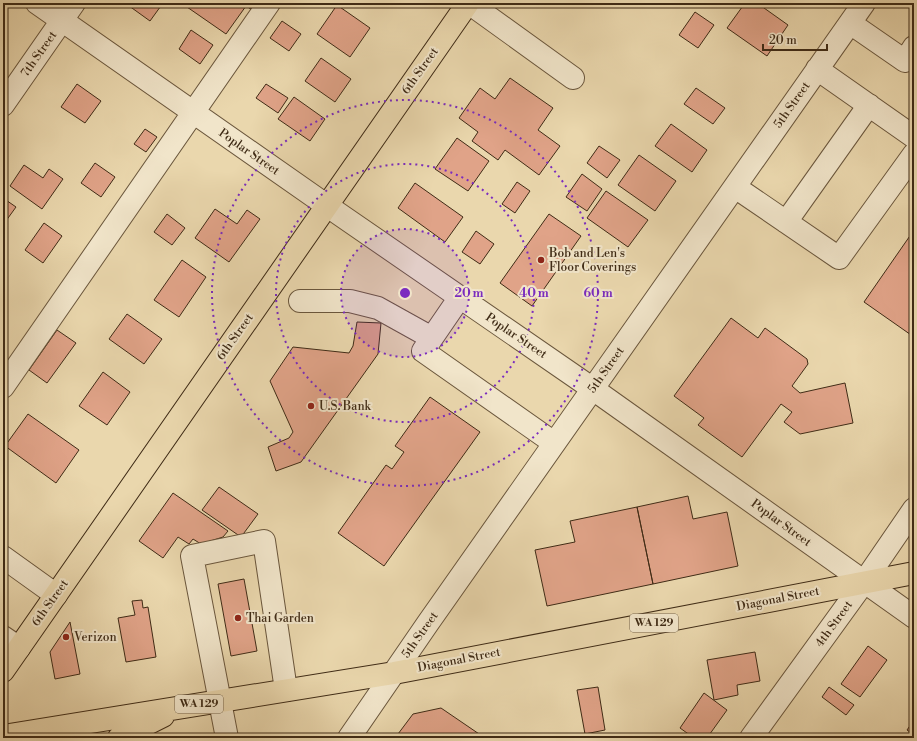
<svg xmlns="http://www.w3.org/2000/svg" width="917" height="741" font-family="'Libre Bodoni',serif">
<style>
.building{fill:#e0a388;stroke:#3f2b16}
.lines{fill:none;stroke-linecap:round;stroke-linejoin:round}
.minor-casing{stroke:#6a563c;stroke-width:24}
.major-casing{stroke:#3f2b16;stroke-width:24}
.minor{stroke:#f1e5ca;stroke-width:22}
.major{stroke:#ead7ad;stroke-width:22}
.ring{fill:none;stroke:#7b2cbf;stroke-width:2;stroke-dasharray:2 4}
.poi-dot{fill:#8f2418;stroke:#f1e5ca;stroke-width:1.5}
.labels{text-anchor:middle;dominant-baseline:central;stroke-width:4;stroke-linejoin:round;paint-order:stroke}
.shield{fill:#f1e5ca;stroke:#74634c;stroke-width:1}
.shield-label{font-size:11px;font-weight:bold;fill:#3f2b16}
.street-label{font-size:12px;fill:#3f2b16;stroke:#f1e5ca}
.poi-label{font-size:12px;fill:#3f2b16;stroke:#f1e5ca;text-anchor:start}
.centre{fill:#7b2cbf;stroke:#f1e5ca;stroke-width:2}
.ring-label{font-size:12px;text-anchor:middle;font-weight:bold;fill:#7b2cbf;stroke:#f1e5ca;stroke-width:4;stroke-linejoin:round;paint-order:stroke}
</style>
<rect width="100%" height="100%" fill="#ead7ad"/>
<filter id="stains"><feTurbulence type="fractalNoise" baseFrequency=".005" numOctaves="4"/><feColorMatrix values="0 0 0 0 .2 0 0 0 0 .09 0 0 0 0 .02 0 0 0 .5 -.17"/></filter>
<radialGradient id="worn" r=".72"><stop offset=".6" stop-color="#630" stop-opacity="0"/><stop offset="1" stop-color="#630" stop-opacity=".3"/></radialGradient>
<path class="building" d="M 125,3 L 163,3 L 150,21 Z
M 189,3 L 260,3 L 254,11 L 246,6 L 226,34 L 187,7 Z
M 745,3 L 757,3 L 788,25 L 767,56 L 727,28 Z
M 337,5 L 370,28 L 350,57 L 317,34 Z
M 695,12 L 714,25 L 698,48 L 679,35 Z
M 282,21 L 301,34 L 289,51 L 270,38 Z
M 191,30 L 213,45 L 200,64 L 179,49 Z
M 321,58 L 351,79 L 335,102 L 305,81 Z
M 510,78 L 553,108 L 538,130 L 560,146 L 539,175 L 505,150 L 498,160 L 472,141 L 478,132 L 459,118 L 480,88 L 495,99 Z
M 77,84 L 101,101 L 85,123 L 61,107 Z
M 266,84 L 288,98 L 278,113 L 256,98 Z
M 696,88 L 725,108 L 713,124 L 684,104 Z
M 294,97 L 325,119 L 310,141 L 278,119 Z
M 671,124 L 707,150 L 692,172 L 655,146 Z
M 145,129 L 157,137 L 146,152 L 134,144 Z
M 457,138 L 489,161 L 468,191 L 435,169 Z
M 599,146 L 620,160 L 607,178 L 587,163 Z
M 639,155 L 676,181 L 655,211 L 618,185 Z
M 95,163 L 115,177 L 101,197 L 81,183 Z
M 24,165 L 43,178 L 49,169 L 63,179 L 42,209 L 10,186 Z
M 582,174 L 602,189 L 587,211 L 566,197 Z
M 517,182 L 530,191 L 515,213 L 502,204 Z
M 415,183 L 463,217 L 445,242 L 398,208 Z
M 606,191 L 648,220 L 628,247 L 587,218 Z
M 3,198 L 16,207 L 3,225 Z
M 215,209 L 237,224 L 247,210 L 260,219 L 229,262 L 195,238 Z
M 167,214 L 185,228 L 172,245 L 154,232 Z
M 549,214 L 581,236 L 532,306 L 500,283 Z
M 44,223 L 62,236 L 43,263 L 25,250 Z
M 914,230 L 914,337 L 864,302 Z
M 476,231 L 494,244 L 480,264 L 462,252 Z
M 182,260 L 206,277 L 179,317 L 154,300 Z
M 127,314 L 162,339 L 144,364 L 109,339 Z
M 731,318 L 758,338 L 765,328 L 807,359 L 808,364 L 792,386 L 800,393 L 845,383 L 853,423 L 800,434 L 784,422 L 792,412 L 781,404 L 742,457 L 698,425 L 704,418 L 674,396 Z
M 357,322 L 381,323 L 378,354 L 301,462 L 276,471 L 268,447 L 289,438 L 293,432 L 270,381 L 293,347 L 349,353 L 353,346 Z
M 57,330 L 76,343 L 47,383 L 29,370 Z
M 103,372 L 130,392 L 107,425 L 79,406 Z
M 430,397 L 480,432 L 384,566 L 338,533 L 386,465 L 392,469 L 404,452 L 395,446 Z
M 28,414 L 79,450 L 56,483 L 5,446 Z
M 219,487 L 258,514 L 241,537 L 202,510 Z
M 173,493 L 228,531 L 223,537 L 201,544 L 193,539 L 189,544 L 178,537 L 163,558 L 139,541 Z
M 688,496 L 693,519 L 727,512 L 738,566 L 653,584 L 637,507 Z
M 637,507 L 653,584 L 547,606 L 535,550 L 575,542 L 570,521 Z
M 244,579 L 257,651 L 231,656 L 218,584 Z
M 142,600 L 143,608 L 148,607 L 156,657 L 126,662 L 118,618 L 135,615 L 132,601 Z
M 70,622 L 80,674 L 55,679 L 50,652 Z
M 868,646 L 887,660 L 860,697 L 841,684 Z
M 755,652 L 760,681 L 737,685 L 738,695 L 714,700 L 707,660 Z
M 598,687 L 605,730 L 585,734 L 577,690 Z
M 829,687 L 854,705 L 846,715 L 822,697 Z
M 704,693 L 727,710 L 707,738 L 694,738 L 680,728 Z
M 441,708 L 485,738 L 395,738 L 413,714 Z
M 914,720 L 914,735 L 907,730 Z
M 296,734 L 296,738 L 270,738 Z"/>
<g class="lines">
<g class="minor-casing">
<path id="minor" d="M 37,3 L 326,205 L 593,389 L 914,617
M 469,3 L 573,78
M 850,23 L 905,61 L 914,47
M 817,69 L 914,137
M 3,105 L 74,3
M 735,187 L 839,258 L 914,154
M 786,222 L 869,105
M 460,297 L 423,351 L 554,443
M 300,301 L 350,301 L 378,308 L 432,338
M 3,387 L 269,3
M 3,557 L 56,595
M 3,637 L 19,648
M 227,738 L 192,556 L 264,541 L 286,690
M 349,738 L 428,623 L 864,3
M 751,738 L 864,582 L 914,509"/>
</g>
<g class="major-casing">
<path id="major" d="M 3,671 L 468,3
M 3,736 L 394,673 L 914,573
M 119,738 L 163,716"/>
</g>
<use href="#minor" class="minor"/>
<use href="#major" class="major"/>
</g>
<circle cx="405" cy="293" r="64" fill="#7b2cbf" fill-opacity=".12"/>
<g class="ring">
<circle cx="405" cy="293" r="64"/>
<circle cx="405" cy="293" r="129"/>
<circle cx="405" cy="293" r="193"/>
</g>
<g class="poi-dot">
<circle cx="541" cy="260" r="4"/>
<circle cx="311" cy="406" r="4"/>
<circle cx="238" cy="618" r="4"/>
<circle cx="66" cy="637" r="4"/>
</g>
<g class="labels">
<g class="shield">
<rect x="630" y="614" width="48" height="18" rx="3"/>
<rect x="175" y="695" width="48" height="18" rx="3"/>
</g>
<g class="shield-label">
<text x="654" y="623">WA 129</text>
<text x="199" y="704">WA 129</text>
</g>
<g class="street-label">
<text transform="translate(39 54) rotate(-55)">7th Street</text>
<text transform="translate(420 71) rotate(-55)">6th Street</text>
<text transform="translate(792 105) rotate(-55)">5th Street</text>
<text transform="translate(249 152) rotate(35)">Poplar Street</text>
<text transform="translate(516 336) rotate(34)">Poplar Street</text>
<text transform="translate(235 337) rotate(-55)">6th Street</text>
<text transform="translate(606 370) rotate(-55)">5th Street</text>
<text transform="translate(781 523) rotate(36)">Poplar Street</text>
<text transform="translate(778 599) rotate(-11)">Diagonal Street</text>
<text transform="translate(50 603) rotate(-55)">6th Street</text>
<text transform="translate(834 624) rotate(-54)">4th Street</text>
<text transform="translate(420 635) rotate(-55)">5th Street</text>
<text transform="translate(459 660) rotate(-11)">Diagonal Street</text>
</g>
<g class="poi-label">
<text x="549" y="253">Bob and Len's<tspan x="549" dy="14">Floor Coverings</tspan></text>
<text x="319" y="406">U.S. Bank</text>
<text x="246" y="618">Thai Garden</text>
<text x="74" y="637">Verizon</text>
</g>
</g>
<circle cx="405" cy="293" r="6" class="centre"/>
<g class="ring-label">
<text x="469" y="297">20 m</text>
<text x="534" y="297">40 m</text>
<text x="598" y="297">60 m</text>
</g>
<rect width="917" height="741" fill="none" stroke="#ead7ad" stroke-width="16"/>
<rect x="4" y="4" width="909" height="733" fill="none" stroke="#3f2b16" stroke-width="2"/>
<rect x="8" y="8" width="901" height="725" fill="none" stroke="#3f2b16"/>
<path d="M763 44v6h64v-6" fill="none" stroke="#3f2b16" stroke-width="2"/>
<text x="769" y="44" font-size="12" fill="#3f2b16" stroke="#f1e5ca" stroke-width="3" paint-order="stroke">20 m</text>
<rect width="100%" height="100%" filter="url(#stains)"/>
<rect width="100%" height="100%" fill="url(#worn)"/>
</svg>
